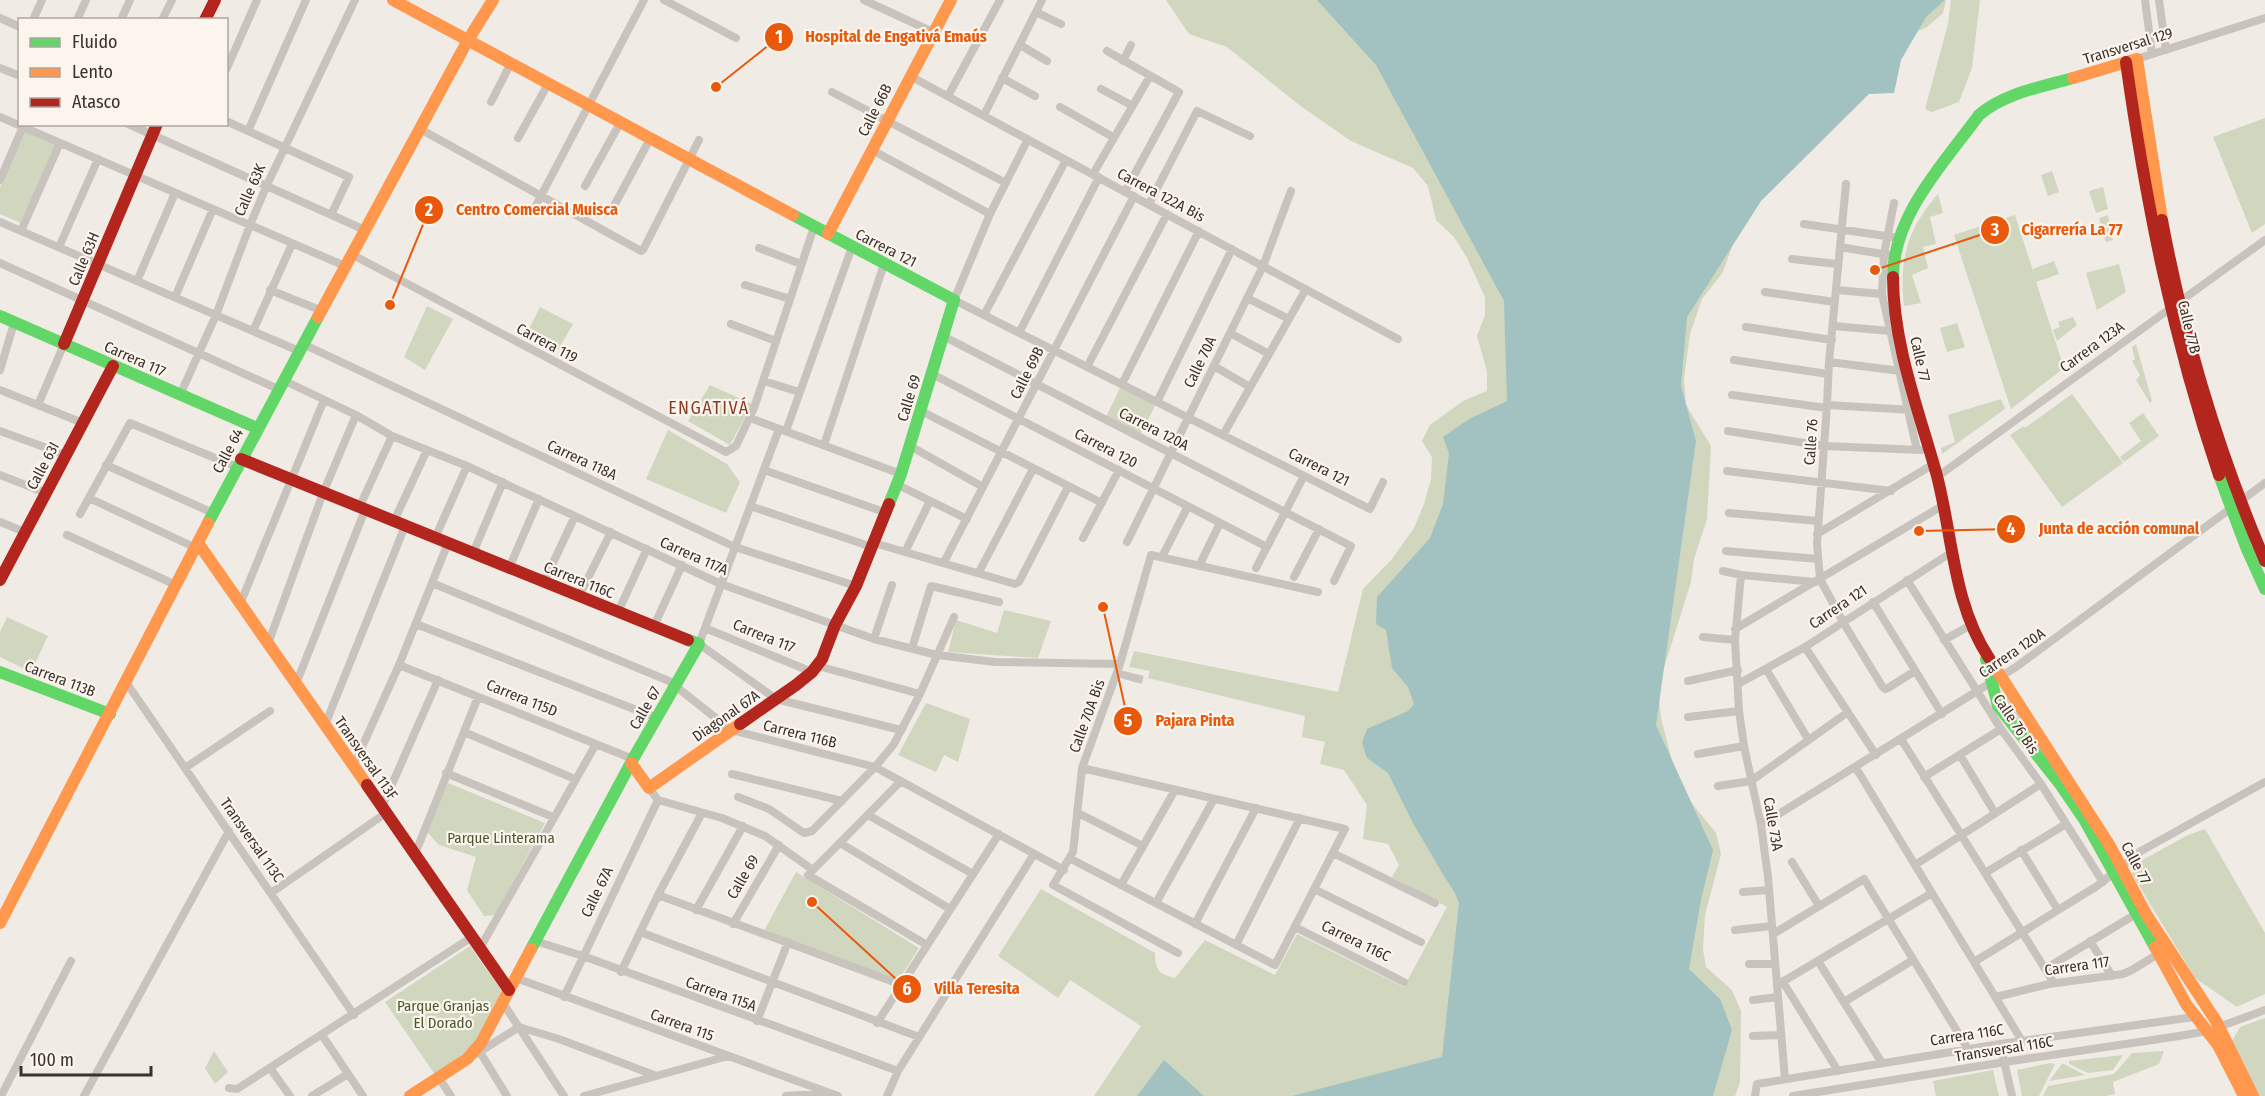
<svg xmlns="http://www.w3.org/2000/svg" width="2265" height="1096" font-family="'Fira Sans Condensed',sans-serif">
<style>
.green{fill:#d1d6bf}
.water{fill:#a1c2c1}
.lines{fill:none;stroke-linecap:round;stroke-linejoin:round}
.street-tunnel{stroke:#ccc6c0;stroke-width:8;stroke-dasharray:8 4;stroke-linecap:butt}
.street{stroke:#c9c3be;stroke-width:8}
.fast{stroke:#63d668;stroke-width:12}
.slow{stroke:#ff974d;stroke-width:12}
.jam{stroke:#b3261e;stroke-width:12}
.labels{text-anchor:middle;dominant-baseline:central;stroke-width:4.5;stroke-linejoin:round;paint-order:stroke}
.street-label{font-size:15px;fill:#3b302b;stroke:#fbf5ee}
.park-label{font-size:15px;fill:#4a5a2e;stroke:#fbf5ee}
.quarter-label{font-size:18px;letter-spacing:1.5px;fill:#8c3b22;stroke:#fbf5ee}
.leader{fill:none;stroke:#e8590c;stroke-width:2}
.callout-dot{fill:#e8590c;stroke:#fbf5ee;stroke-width:2}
.mark-label{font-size:18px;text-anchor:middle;font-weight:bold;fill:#fff}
.callout-label{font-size:16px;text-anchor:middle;font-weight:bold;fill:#e8590c;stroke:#fbf5ee;stroke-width:4.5;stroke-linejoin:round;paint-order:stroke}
</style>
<rect width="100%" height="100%" fill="#f0ebe5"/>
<path class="green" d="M 1166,0 L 1946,0 L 1943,13 L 1927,27 L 1898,41 L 1839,33 L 1733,244 L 1723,272 L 1702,299 L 1690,334 L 1684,379 L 1686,405 L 1711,446 L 1707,519 L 1694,559 L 1691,582 L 1658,687 L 1661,718 L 1673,764 L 1685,795 L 1716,833 L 1721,854 L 1705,915 L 1703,950 L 1706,967 L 1732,990 L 1741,1011 L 1740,1082 L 1735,1096 L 1094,1096 L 1141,1026 L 1070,980 L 1058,998 L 998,956 L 1041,889 L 1155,953 C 1155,970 1159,974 1175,978 L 1205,940 L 1275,975 L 1297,934 L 1404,987 L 1447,907 L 1392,877 L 1399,865 L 1388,844 L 1363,839 L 1367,805 L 1344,770 L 1320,764 L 1325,742 L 1302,737 L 1305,716 L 1148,678 L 1150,671 L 1129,667 L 1134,651 L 1338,692 L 1363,589 L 1392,559 L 1414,528 L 1424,504 L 1431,479 L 1432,457 L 1422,441 L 1430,425 L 1463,401 L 1487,391 L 1487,371 L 1477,336 L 1485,315 L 1485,297 L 1467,258 L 1454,237 L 1436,220 L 1428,186 L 1413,168 L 1351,141 L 1302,107 L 1227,47 L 1189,34 Z
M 1951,0 L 1980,0 L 1972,68 L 1959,102 L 1932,112 L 1925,109 L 1948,24 Z
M 2265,118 L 2265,224 L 2252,233 L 2213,137 Z
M 24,130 L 57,144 L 23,224 L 0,214 L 0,187 Z
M 2052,171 L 2059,192 L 2048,196 L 2041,175 Z
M 2103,187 L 2108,209 L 2096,213 L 2089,191 Z
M 1938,194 L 1943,213 L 1930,217 L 1936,244 L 1923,247 L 1928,268 L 1912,275 L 1921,303 L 1904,306 C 1899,260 1907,229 1938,194 Z
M 2015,215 L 2034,274 L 2033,269 L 2054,261 L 2059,274 L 2036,282 L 2064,368 L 2011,409 L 1954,235 Z
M 2108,215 L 2113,240 L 2106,242 L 2099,218 Z
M 2119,264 L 2126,292 L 2097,310 L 2086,273 Z
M 427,306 L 453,319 L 425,370 L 404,357 Z
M 540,307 L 573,324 L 558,350 L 526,335 Z
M 2073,317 L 2077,325 L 2057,341 L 2053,330 L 2060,327 L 2058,322 Z
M 1957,323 L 1965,347 L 1947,352 L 1940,328 Z
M 2136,344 L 2152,401 L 2150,403 L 2136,380 L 2140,375 L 2132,361 L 2135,359 L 2132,347 Z
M 1122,384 L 1157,402 L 1139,437 L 1105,419 Z
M 710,385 L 752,404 L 730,445 L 688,421 Z
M 2072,394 L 2123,463 L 2062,507 L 2010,435 L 2024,426 L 2025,428 Z
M 2001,399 L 2005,409 L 1942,454 L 1941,448 L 1955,442 L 1948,415 Z
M 2143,413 L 2159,436 L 2124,462 L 2120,457 L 2141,441 L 2129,423 Z
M 668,430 L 727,464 L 740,482 L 726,513 L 646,479 Z
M 1004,610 L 1051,621 L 1038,658 L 948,652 L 956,620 L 997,633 Z
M 7,617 L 48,636 L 31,672 L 0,657 L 0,632 Z
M 2002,697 L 2007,697 L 2074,797 L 1999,699 Z
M 926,703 L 970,719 L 958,762 L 944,755 L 936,772 L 898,755 Z
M 448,783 L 545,823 L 495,915 L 484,916 L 467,890 L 476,857 L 439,845 L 426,831 Z
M 2205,829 L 2265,933 L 2265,994 L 2237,1007 L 2195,978 L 2132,874 L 2135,864 L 2188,835 Z
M 796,872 L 919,948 L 898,981 L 764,931 Z
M 470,946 L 504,994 L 473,1046 L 436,1076 L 385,1002 Z
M 2265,1018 L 2265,1096 L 2256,1096 L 2232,1041 L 2240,1027 Z
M 214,1051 L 228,1072 L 215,1084 L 205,1068 Z
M 2164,1051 L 2159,1064 L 2113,1082 L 2115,1094 L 2106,1096 L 2043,1096 L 2048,1086 L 2114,1074 L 2132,1053 Z
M 2123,1055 L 2113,1070 L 2088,1073 L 2069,1064 L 2069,1061 Z
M 2050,1063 L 2055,1064 L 2039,1096 L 2022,1096 L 2017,1070 Z
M 2062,1064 L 2064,1064 L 2085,1075 L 2049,1081 Z
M 1993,1070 L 1999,1096 L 1936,1096 L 1933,1081 Z"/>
<path class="water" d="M 1317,0 L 1945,0 L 1926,17 L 1901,60 L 1894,93 L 1869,94 L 1761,201 L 1687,317 L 1681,386 L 1696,441 L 1656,725 L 1713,850 L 1701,900 L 1689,969 L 1720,999 L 1732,1030 L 1713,1096 L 1292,1096 L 1442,1057 L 1459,903 L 1455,893 L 1441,871 L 1413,823 L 1388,773 L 1367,758 L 1362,743 L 1367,729 L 1408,711 L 1414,704 L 1408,687 L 1392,668 L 1386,630 L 1376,624 L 1377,597 L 1430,538 L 1443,504 L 1449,453 L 1443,437 L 1469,419 L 1507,401 L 1504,301 L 1376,65 Z
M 1164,1060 L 1204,1096 L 1137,1096 Z"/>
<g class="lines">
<path class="street-tunnel" d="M 1135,678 L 1144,680"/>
<path class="street" d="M 664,0 L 736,38
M 864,0 L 933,32
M 2145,0 L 2152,54
M 2159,0 L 2166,50
M 1036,12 L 1061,24
M 0,18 L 20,27
M 33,20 L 42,0
M 77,20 L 86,0
M 121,20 L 130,0
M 162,20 L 172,0
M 1020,45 L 1047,61
M 1107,51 L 1179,92 L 1125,192
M 2137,59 L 2265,18
M 1123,61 L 1131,45
M 0,68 L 20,76
M 226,70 L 257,0
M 910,76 L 1398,339
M 1002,78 L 1035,96
M 1101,89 L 1131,105
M 832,92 L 1006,183
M 948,96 L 1000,0
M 491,102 L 511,63
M 1060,107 L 1113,137
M 984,115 L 1042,0
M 0,117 L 345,266
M 226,121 L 349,177 L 331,215
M 128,124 L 365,230
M 420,129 L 641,251 L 643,250 L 699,140
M 248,131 L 306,0
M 518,138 L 548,84
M 1028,139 L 990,214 L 954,300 L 1370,509 L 1383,482
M 872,150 L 990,214
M 1093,174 L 1150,76
M 0,180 L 24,124
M 1846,184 L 1829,362 L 1827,405 L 1817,544 L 1820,579 L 1843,622 L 1882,686 L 1885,689 L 1888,688 L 1915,671
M 585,186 L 620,123
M 1894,203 L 1884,254 L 1882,294 L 1917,450
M 615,204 L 650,139
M 1149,204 L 1197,111 L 1250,136
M 532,213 L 644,0
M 0,222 L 299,351
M 1804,224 L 1899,238
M 21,231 L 60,143
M 59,247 L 98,159
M 1840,247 L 1888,255
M 759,248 L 801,264
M 351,254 L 726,452 L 736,446 L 754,408 L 814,227
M 1792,259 L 1837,264
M 0,263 L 278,389
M 137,281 L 175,193
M 745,285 L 790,299
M 270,290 L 320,310
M 1836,290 L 1882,294
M 1765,292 L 1835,302
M 175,297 L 213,209
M 1247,298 L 1289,319
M 984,315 L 1066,160
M 731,324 L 776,341
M 1834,326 L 1890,331
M 1746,327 L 1832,340
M 253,331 L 292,244
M 1019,333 L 1099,177
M 1230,333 L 1269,354
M 943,336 L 1351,546 L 1334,581
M 303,344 L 735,547 L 856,586
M 1734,360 L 1828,374
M 1829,362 L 1901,371
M 1214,366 L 1250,387
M 1087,367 L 1167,214
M 0,370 L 14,323
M 932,374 L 1267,547
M 283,380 L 356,415 L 392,436 L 467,466 L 721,584 L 874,639 L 937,655 L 995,662 L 1120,664
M 764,381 L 799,392
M 1122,384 L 1199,231
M 0,390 L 83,423
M 180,395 L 216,315 L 250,225 L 266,187 L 355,0
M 1732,395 L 1827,408
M 1157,402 L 1232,249
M 38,405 L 64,344
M 1827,405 L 1913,410
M 921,411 L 1102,503
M 750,418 L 901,474
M 779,429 L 699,644 L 776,699 L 901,730
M 0,431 L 66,455
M 786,431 L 852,247
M 1728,431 L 1824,446 L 1921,450
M 1223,435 L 1306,289
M 824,445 L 884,264
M 910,446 L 983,487
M 106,465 L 213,513
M 764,470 L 887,513
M 1727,471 L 1891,491
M 0,475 L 46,493
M 1937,477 L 2265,240
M 898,485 L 967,519
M 89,498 L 196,548
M 750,506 L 872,547
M 359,508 L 392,436
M 1729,513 L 1818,521
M 80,514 L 130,423 L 237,467
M 394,521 L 427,450
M 0,522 L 25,532
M 1817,534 L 1932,465
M 67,535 L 176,585
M 435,538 L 467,466
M 1083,538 L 1119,470
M 1127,542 L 1263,266 L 1291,191
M 874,543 L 1015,584 L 1019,582 L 1068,487
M 1726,551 L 1818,559
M 905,552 L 930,501
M 473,553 L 503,482
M 1162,557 L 1188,506
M 944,562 L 1134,196
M 1199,566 L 1220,523
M 509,568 L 539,499
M 1256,568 L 1304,476
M 1723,571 L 1741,575 L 1815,582
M 979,572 L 1033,469
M 1741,575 L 1735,640 L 1739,711 L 1744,746 L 1761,825 L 1768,877 L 1785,1079
M 1294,577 L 1319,529
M 1907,580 L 2001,729 L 2041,784 L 2103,882
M 544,582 L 575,516
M 432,583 L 669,681 L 731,730 L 875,767 L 1064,870
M 579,596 L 611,532
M 1873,602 L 1942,714
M 240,604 L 324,400
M 618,612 L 647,549
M 416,624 L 657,718
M 654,626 L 682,565
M 705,628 L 812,672
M 1735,629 L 1942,506
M 1703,637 L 1735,640
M 874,639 L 892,585
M 1944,640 L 1971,625
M 268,644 L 323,493 L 356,415
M 1805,647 L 1876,755
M 912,648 L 931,586 L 999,602
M 399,665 L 633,759
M 818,666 L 920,694
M 1766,669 L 1808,739
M 1117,673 L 1135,678
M 1688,681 L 1738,670
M 126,682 L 354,1015
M 296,684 L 365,510
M 1738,684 L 1805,647 L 1952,552
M 1688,717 L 1739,711
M 325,725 L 405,526
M 464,732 L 575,779
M 1901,739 L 2054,983
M 1698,754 L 1744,746
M 1960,755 L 1995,813
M 353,767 L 399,665 L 448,543
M 185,768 L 270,711
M 1856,768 L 2022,1041
M 446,773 L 553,817
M 732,774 L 842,801
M 1924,777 L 2001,729
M 901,781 L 808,875 L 927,945
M 1718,786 L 1751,781 L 1848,712
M 649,788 L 658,800 L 722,818 L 765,836 L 813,870
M 738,797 L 769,809 L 804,833 L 812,831 L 875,767 L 894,744 L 920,694 L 954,617
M 382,807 L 438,680
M 1078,813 L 1143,846
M 868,815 L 973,874
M 1761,825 L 2016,667 L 2265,483
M 840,843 L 950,909
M 2021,850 L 2058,910
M 1333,853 L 1435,903
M 415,854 L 478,697
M 1071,859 L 1275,965 L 1345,829 L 1082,768
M 1792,862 L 1819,906
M 1915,865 L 2041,784
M 1985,873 L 2066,824
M 1121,885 L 1175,790
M 1314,889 L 1421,942
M 1743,892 L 1769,890
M 271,893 L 386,813
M 658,895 L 902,985
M 1156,903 L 1214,799
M 696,910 L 743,826
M 733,924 L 779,845
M 1195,924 L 1256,808
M 1295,927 L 1404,982
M 1735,930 L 1772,926
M 640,932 L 919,1037
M 1773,934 L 1864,879 L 1968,1049
M 535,941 L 583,956 L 898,1071
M 2090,941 L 2112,976
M 1236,945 L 1300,818
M 480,948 L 596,744
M 1178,953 L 1053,885 L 1073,852 L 1082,768 L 1120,664 L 1151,555 L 1318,592
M 1818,961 L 1882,1063
M 1974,962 L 2097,886 L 2141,851 L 2265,782
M 1749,964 L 1775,964
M 2045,969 L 2136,914
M 621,972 L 658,895 L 702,813
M 516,978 L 838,1096
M 1783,982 L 1838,1071
M 1777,985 L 1932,893
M 564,997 L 658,800
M 1996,997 L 2049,984 L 2123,974 L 2132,970 L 2158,954
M 1753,1000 L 1778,997
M 1844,1002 L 1913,960
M 503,1003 L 564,1096
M 757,1021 L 788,942
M 877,1023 L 999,834
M 519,1027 L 559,1039 L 654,1075
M 322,1035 L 363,1096
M 1753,1036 L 1781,1035
M 2000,1044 L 2012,1096
M 480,1052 L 507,1096
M 476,1054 L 519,1027
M 270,1068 L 290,1096
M 439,1078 L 451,1096
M 229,1088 L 237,1089 L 472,937
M 1,1096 L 71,961
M 84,1096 L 229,831
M 312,1096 L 348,1074
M 584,1096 L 728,1056
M 786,1096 L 824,1093
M 887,1096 L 898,1071 L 1034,854
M 1755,1096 L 1757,1084 L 2000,1044 L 2194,1017
M 1793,1096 L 2005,1062 L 2179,1036 L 2208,1031 L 2265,1010"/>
<path class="fast" d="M 793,215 L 954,300 L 901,474 L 889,504
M 1893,277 C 1893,215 1945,162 1979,115 C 2004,93 2042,87 2073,78
M 0,316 L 257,428
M 2219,475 L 2246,547 L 2265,589
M 208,523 L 318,317
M 1986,659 L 1998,706 L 2060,784 L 2084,819 L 2155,947
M 0,672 L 110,714
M 531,949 L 633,759 L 699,644 L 688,640"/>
<path class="slow" d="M 393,0 L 793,215
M 2073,78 L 2137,59 L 2162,220
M 828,234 L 951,0
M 318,317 L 468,40 L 493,0
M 198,543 L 367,785
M 1989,658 L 2110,846 L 2146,914 L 2216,1021 L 2253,1096
M 631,763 L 649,788 L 740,724
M 0,923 L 208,523
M 2155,947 L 2186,1004 L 2218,1045 L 2244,1096
M 410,1096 L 467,1059 L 481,1043 L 531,949"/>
<path class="jam" d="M 205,20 L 215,0
M 2126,62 C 2146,204 2173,339 2219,475
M 2162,220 C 2184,338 2218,451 2265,561
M 1893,277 C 1893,345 1919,411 1937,476 C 1953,538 1953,603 1989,658
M 64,344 L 157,124
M 241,459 L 688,640
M 0,580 L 113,366
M 740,724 L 796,685 L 812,672 L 822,659 L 835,625 L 856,586 L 889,504
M 367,785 L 509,990"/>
</g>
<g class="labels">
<g class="street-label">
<text transform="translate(2128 46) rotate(-17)">Transversal 129</text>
<text transform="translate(875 110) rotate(-63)">Calle 66B</text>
<text transform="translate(250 190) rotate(-66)">Calle 63K</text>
<text transform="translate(1161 195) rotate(28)">Carrera 122A Bis</text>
<text transform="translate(886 248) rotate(27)">Carrera 121</text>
<text transform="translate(84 259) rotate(-67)">Calle 63H</text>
<text transform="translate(2189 327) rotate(76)">Calle 77B</text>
<text transform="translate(547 343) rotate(28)">Carrera 119</text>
<text transform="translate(2092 347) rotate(-36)">Carrera 123A</text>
<text transform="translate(135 359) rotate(24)">Carrera 117</text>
<text transform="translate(1920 359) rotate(77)">Calle 77</text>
<text transform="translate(1200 362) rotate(-64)">Calle 70A</text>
<text transform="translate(1027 373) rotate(-63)">Calle 69B</text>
<text transform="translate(909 398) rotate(-73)">Calle 69</text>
<text transform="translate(1154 429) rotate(27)">Carrera 120A</text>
<text transform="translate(1811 442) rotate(-86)">Calle 76</text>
<text transform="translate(1106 448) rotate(27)">Carrera 120</text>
<text transform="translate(228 451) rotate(-62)">Calle 64</text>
<text transform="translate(582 460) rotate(25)">Carrera 118A</text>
<text transform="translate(43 466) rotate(-62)">Calle 63I</text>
<text transform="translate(1319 467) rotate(27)">Carrera 121</text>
<text transform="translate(694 556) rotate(24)">Carrera 117A</text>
<text transform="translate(579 580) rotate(22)">Carrera 116C</text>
<text transform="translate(1838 607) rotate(-34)">Carrera 121</text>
<text transform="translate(764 636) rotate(22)">Carrera 117</text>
<text transform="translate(2012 653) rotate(-34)">Carrera 120A</text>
<text transform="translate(60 679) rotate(21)">Carrera 113B</text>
<text transform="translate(522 698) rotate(22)">Carrera 115D</text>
<text transform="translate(645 708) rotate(-60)">Calle 67</text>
<text transform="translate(726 716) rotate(-35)">Diagonal 67A</text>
<text transform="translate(1087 716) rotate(-70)">Calle 70A Bis</text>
<text transform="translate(2016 724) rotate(56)">Calle 76 Bis</text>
<text transform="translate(800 734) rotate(14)">Carrera 116B</text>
<text transform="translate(366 758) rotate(55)">Transversal 113F</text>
<text transform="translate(1773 824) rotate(80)">Calle 73A</text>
<text transform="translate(252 840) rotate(55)">Transversal 113C</text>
<text transform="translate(2136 863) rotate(62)">Calle 77</text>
<text transform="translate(743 877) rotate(-60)">Calle 69</text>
<text transform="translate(597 892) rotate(-64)">Calle 67A</text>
<text transform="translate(1356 941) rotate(26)">Carrera 116C</text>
<text transform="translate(2077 966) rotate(-8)">Carrera 117</text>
<text transform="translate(721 994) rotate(20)">Carrera 115A</text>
<text transform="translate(682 1025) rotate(20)">Carrera 115</text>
<text transform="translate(1967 1035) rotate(-9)">Carrera 116C</text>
<text transform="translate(2004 1049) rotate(-9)">Transversal 116C</text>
</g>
<g class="park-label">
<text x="501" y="838">Parque Linterama</text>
<text x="443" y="1006">Parque Granjas<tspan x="443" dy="17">El Dorado</tspan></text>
</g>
<g class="quarter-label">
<text x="709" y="408">ENGATIVÁ</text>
</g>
</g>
<path class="leader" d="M716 87L779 37M390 305L429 210M1875 270L1995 230M1919 531L2011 529M1103 607L1128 721M812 902L907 989"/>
<g class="callout-dot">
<circle cx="716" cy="87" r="6"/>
<circle cx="390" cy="305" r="6"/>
<circle cx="1875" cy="270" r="6"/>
<circle cx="1919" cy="531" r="6"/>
<circle cx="1103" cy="607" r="6"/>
<circle cx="812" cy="902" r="6"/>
<circle cx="779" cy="37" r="15"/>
<circle cx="429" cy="210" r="15"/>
<circle cx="1995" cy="230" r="15"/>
<circle cx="2011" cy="529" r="15"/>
<circle cx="1128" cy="721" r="15"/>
<circle cx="907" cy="989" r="15"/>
</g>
<g class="mark-label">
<text x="779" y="43">1</text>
<text x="429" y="216">2</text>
<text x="1995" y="236">3</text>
<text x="2011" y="535">4</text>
<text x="1128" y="727">5</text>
<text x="907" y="995">6</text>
</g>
<g class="callout-label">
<text x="896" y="42">Hospital de Engativá Emaús</text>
<text x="537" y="215">Centro Comercial Muisca</text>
<text x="2072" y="235">Cigarrería La 77</text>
<text x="2119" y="534">Junta de acción comunal</text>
<text x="1195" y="726">Pajara Pinta</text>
<text x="977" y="994">Villa Teresita</text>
</g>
<rect x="18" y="18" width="210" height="108" fill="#fbf5ee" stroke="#aea6a0" stroke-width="1.5"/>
<rect x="30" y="38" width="30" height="9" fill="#63d668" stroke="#aea6a0" stroke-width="1.5"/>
<text x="72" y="48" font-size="18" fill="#3b302b">Fluido</text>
<rect x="30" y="68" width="30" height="9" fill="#ff974d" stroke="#aea6a0" stroke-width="1.5"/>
<text x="72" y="78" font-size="18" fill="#3b302b">Lento</text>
<rect x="30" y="98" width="30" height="9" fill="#b3261e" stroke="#aea6a0" stroke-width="1.5"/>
<text x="72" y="108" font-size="18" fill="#3b302b">Atasco</text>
<path d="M21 1066v9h130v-9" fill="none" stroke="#3b302b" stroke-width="3"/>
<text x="30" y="1066" font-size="18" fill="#3b302b" stroke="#fbf5ee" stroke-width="4.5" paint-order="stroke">100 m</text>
</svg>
